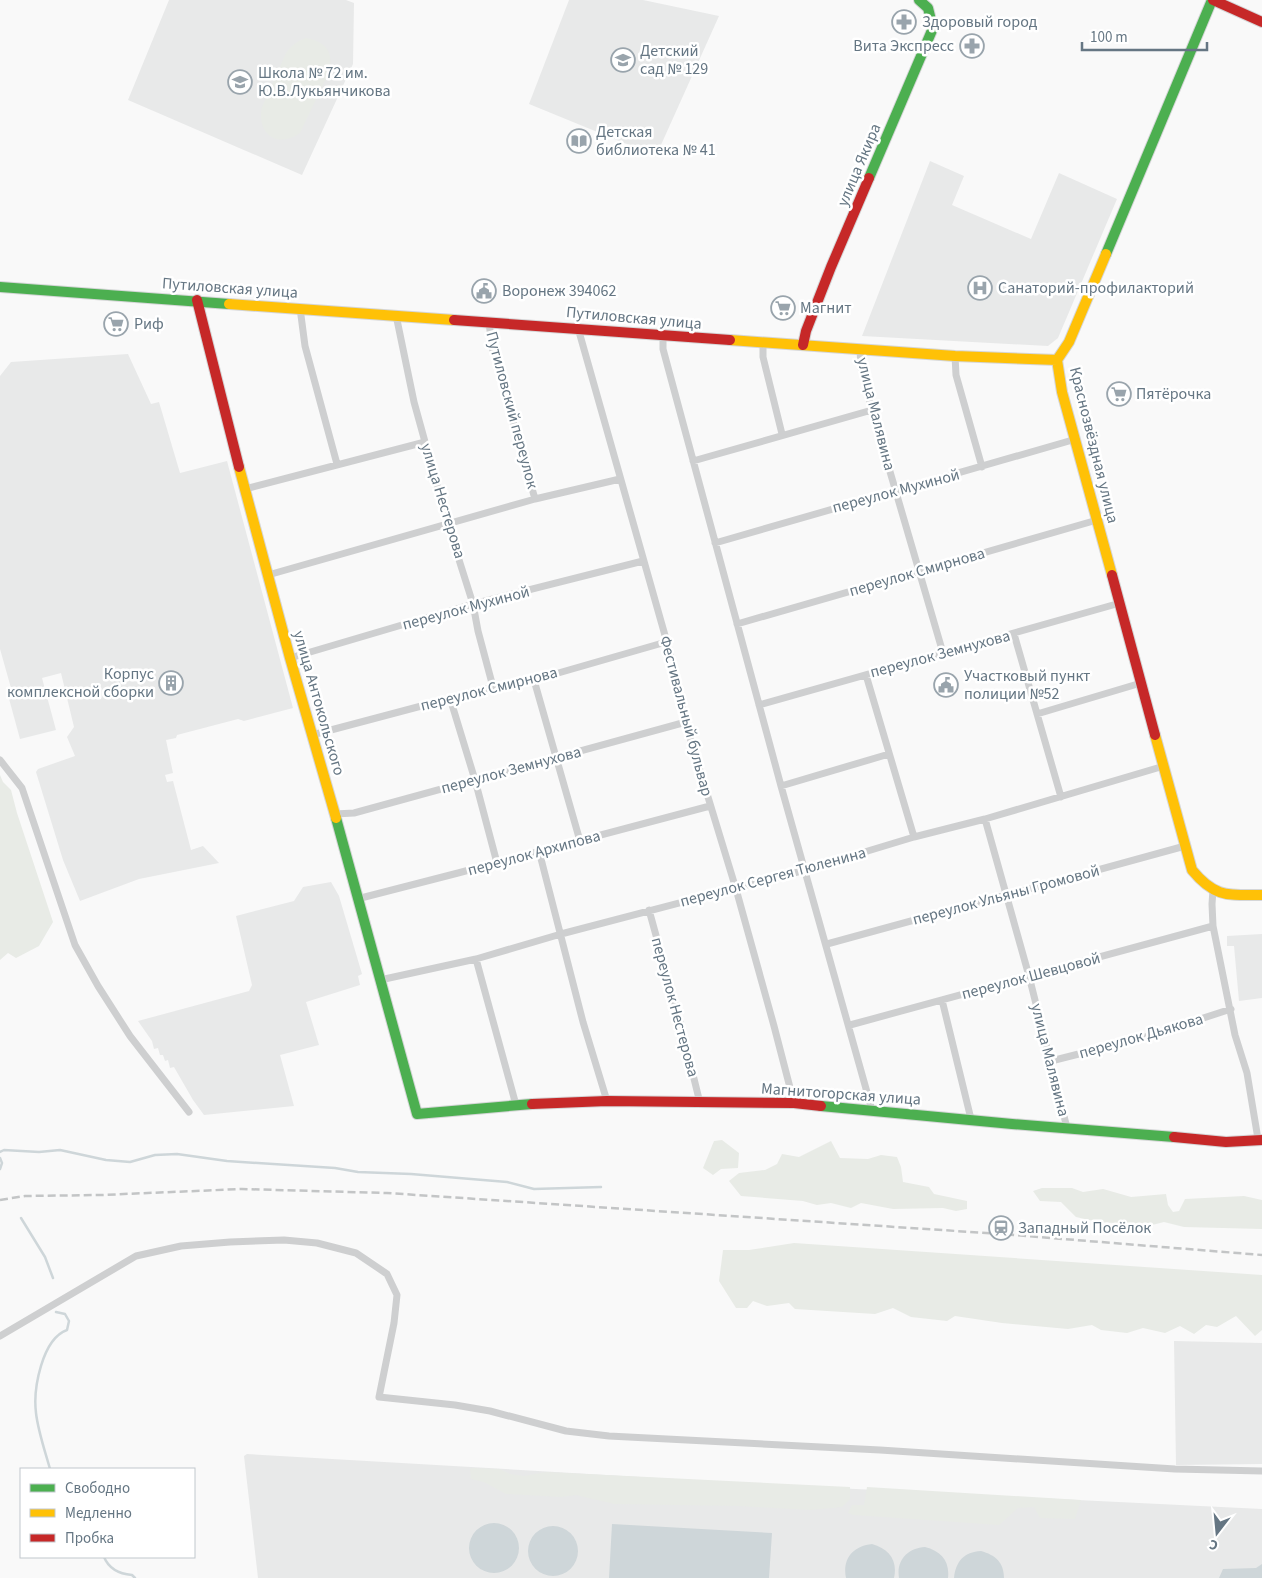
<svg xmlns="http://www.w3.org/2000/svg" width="1262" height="1578" font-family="'Source Sans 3',sans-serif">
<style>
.built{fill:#e8e9e9}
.green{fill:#e8ebe6}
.water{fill:#ced6d9}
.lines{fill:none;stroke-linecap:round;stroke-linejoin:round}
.stream{stroke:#ced6d9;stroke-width:2.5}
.fast-casing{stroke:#d5d6d7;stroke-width:12}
.slow-casing{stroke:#d5d6d7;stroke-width:12}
.jam-casing{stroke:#d5d6d7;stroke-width:12}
.street{stroke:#cecfd0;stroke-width:7}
.fast{stroke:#4caf50;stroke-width:10}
.slow{stroke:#ffc107;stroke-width:10}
.jam{stroke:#c62828;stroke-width:10}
.rail{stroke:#c3c5c6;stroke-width:2.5;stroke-dasharray:8 4;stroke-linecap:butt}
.labels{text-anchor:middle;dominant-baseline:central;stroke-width:5;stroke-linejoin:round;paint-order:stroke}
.poi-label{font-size:16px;fill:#657683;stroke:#fff;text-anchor:start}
.street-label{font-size:16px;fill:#657683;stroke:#fff}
</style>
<rect width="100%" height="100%" fill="#f9f9f9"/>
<path class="built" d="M 169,0 L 346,0 L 354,3 L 353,64 L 302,175 L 128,100 Z
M 569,0 L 643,0 L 719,16 L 656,156 L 529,104 Z
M 930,161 L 964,176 L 952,205 L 1031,239 L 1059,173 L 1117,199 L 1058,338 L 1048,346 L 862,336 Z
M 128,354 L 151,404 L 159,402 L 180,473 L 227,461 L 293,708 L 244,721 L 238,719 L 177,735 L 176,738 L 166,740 L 173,773 L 165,775 L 167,782 L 173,781 L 191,850 L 203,846 L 219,863 L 139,879 L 80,901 L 63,860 L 36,772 L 38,769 L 75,756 L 67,737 L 74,727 L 61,673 L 42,678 L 56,730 L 20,739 L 8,695 L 16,693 L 15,687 L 11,688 L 0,649 L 0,376 L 11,362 Z
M 331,882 L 339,896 L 362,974 L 358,976 L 360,985 L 306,1002 L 319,1045 L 280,1055 L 294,1106 L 204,1115 L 193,1100 L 174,1067 L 170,1068 L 168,1060 L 165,1061 L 163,1055 L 160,1055 L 158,1048 L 154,1049 L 152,1041 L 138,1021 L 249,991 L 252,985 L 236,916 L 294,901 L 303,887 Z
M 1262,934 L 1262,998 L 1239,1001 L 1234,946 L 1227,946 L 1227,936 Z
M 1174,1341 L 1262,1343 L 1262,1464 L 1176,1465 Z
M 247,1454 L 795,1486 L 1262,1509 L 1262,1578 L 258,1578 L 244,1456 Z"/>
<path class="green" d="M 306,38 C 326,42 334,51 329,72 L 300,133 C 278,149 256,134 262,107 L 286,53 C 292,45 297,41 306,38 Z
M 0,775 L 3,782 L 11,790 L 17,813 L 53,922 L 39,946 L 16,958 L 8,953 L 0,960 Z
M 722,1140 L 739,1153 L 738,1168 L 721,1169 L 713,1175 L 703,1168 L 714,1141 Z
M 831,1141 L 840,1158 L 868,1159 L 881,1155 L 897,1157 L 901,1167 L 903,1182 L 929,1187 L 934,1194 L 967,1201 L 967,1209 L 956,1211 L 943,1208 L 893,1209 L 861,1203 L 851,1208 L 831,1203 L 817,1205 L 803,1201 L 741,1196 L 729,1181 L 739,1173 L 765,1170 L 777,1164 L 782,1154 L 799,1157 Z
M 1042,1188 L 1072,1188 L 1083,1192 L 1103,1189 L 1131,1197 L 1166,1194 L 1168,1205 L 1173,1212 L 1179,1211 L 1185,1199 L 1244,1196 L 1262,1200 L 1262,1229 L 1184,1227 L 1164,1222 L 1152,1225 L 1098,1222 L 1076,1217 L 1061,1202 L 1040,1201 L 1033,1191 Z
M 794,1243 L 1262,1275 L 1262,1330 L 1255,1336 L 1236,1316 L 1217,1327 L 1206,1325 L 1194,1334 L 1180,1326 L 1165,1333 L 1143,1328 L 1127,1333 L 1101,1330 L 1092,1325 L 1068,1329 L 1002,1323 L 955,1316 L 947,1321 L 911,1317 L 893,1308 L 875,1314 L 795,1309 L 789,1303 L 767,1306 L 753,1301 L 747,1308 L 736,1308 L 719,1281 L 723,1250 L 749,1250 Z
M 470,1468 L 500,1469 L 510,1474 L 524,1476 L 546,1472 L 850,1487 L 850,1499 L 842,1507 L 810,1510 L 738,1506 L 615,1504 L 576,1495 L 561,1497 L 506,1494 L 484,1482 L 471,1479 Z
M 867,1487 L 1081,1500 L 1075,1519 L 1040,1518 L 1034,1507 L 1018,1508 L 999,1525 L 854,1515 L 848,1513 L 852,1505 L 864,1505 Z"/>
<path class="water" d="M469 1548a25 25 0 1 1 50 0a25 25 0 1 1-50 0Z
M 612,1524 L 772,1533 L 769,1578 L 609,1578 Z
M528 1551a25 25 0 1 1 50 0a25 25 0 1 1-50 0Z
M 872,1544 C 889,1549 898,1560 894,1578 L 846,1578 C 842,1559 853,1546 872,1544 Z
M 925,1547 C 941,1551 950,1561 948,1578 L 899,1578 C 896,1560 908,1548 925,1547 Z
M 981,1551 C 995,1555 1004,1562 1004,1578 L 954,1578 C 956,1561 964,1552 981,1551 Z
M 1262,1564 L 1262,1578 L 1219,1578 L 1223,1569 L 1256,1568 Z"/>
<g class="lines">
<path class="stream" d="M 0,1152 L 4,1150 L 39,1152 L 60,1150 L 106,1160 L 130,1162 L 155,1155 L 177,1154 L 227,1161 L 335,1168 L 358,1172 L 411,1174 L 507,1182 L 534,1189 L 601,1187
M 0,1158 L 2,1163 L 0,1169
M 21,1218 L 45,1257 L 53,1278
M 50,1469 C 45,1451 38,1431 36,1413 C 33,1389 42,1339 67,1330 L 69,1321 L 65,1314 L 56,1312
M 104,1557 C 109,1569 120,1574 132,1575 L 135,1578"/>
<g class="fast-casing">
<path id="fast" d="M 869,178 L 933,28 L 928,8 L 919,0
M 1106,254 L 1212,0
M 0,287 L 229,304
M 336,818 L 417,1114 L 532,1104
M 821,1106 L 1012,1124 L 1174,1137"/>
</g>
<g class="slow-casing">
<path id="slow" d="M 1106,254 L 1069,342 L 1057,360 L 1062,392 L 1112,575
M 229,304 L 454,320
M 730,340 L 955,356 L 1057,360
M 239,467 L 290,658 L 336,818
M 1155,735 L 1192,870 C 1215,898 1228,895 1262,895"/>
</g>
<g class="jam-casing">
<path id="jam" d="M 1213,0 L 1262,22
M 197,300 L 239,467
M 454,320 L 730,340
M 803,345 L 806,331 L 831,267 L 869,178
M 1112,575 L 1155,735
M 532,1104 L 607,1101 L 794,1103 L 821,1106
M 1174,1137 L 1226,1142 L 1262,1140"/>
</g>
<path class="street" d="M 300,308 L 305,346 L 337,464
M 396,315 L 414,402 L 448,525 L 473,604 L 478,631 L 493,687
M 489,322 L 492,347 L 535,499
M 578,328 L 670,653 L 687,728 L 736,889 L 774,1026 L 794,1103
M 663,336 L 663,349 L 781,786 L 872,1110
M 763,342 L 763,357 L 782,434
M 860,349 L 861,368 L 872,410 L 943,653
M 955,356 L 956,375 L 982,467
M 693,461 L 872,410
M 245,489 L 425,442
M 715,543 L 1076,439
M 268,575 L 535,499 L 620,479
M 737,624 L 1097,520
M 1014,634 L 1061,797
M 290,658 L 473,604 L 643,561
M 866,675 L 914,837
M 534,680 L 580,841
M 450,698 L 475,780 L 497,863
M 759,705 L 1120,603
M 1037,714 L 1141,683
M 312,735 L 493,687 L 534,680 L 666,642
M 0,760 L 22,788 L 75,945 L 98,986 L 130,1036 L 189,1112
M 781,786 L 889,754
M 335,814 L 354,813 L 686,722
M 985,819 L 1029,976 L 1067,1128
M 539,851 L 583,1022 L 607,1101
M 1213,890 L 1212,904 L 1213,926 L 1235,1035 L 1247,1073 L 1258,1139
M 357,899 L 458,873 L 710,806
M 649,910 L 681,1026 L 700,1103
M 827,944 L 1185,846
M 476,959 L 516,1105
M 380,980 L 476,959 L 561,934 L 805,870 L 914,837 L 985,819 L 1164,766
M 942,1000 L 971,1119
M 850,1025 L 1213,926
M 1051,1061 L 1142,1038 L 1231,1009
M 0,1336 L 136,1256 L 181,1246 L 230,1242 L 284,1240 L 317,1243 L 356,1253 L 387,1274 L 397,1295 L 394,1323 L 379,1397 L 455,1405 L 490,1411 L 566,1431 L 609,1436 L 880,1450 L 1175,1469 L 1262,1471"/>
<use href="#fast" class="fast"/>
<use href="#slow" class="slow"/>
<use href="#jam" class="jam"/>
<path class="rail" d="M 0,1200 L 25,1196 L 101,1195 L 242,1189 L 387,1193 L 1001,1234 L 1262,1255"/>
</g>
<defs>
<g id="pharmacy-ring" transform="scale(1.25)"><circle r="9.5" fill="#fff" stroke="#99a4ac" stroke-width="1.5"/><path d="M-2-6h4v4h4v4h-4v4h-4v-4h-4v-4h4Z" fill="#99a4ac"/></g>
<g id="school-ring" transform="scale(1.25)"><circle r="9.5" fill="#fff" stroke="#99a4ac" stroke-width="1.5"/><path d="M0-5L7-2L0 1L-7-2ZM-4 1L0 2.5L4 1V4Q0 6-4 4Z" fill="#99a4ac"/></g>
<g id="library-ring" transform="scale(1.25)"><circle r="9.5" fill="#fff" stroke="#99a4ac" stroke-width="1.5"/><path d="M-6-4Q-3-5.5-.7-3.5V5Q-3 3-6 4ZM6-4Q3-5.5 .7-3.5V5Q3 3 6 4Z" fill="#99a4ac"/></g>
<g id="hospital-ring" transform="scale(1.25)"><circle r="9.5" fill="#fff" stroke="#99a4ac" stroke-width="1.5"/><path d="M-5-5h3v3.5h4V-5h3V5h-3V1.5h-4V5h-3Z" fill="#99a4ac"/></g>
<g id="civic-ring" transform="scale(1.25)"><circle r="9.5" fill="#fff" stroke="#99a4ac" stroke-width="1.5"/><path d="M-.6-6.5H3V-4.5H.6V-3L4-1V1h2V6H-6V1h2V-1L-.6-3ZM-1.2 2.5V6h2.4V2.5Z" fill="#99a4ac"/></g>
<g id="supermarket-ring" transform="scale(1.25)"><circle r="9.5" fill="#fff" stroke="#99a4ac" stroke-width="1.5"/><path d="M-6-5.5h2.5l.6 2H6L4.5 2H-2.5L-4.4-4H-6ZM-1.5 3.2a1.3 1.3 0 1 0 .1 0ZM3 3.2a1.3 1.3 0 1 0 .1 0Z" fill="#99a4ac"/></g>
<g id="building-ring" transform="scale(1.25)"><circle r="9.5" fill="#fff" stroke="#99a4ac" stroke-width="1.5"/><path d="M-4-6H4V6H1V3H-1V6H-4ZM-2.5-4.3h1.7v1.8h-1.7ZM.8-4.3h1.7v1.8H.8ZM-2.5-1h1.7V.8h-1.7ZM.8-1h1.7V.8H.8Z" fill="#99a4ac"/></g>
<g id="station-ring" transform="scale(1.25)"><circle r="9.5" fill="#fff" stroke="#99a4ac" stroke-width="1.5"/><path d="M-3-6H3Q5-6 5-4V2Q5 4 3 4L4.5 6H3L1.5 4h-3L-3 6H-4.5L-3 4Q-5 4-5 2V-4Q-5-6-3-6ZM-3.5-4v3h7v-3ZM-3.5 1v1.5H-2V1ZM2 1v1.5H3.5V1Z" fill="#99a4ac"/></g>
</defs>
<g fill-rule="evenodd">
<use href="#pharmacy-ring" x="904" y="22"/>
<use href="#pharmacy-ring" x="972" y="46"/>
<use href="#school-ring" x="623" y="60"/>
<use href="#school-ring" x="240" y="82"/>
<use href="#library-ring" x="579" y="141"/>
<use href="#hospital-ring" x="980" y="288"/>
<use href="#civic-ring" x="484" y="291"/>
<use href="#supermarket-ring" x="783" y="308"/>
<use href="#supermarket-ring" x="116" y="324"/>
<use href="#supermarket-ring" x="1119" y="394"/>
<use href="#building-ring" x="171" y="683"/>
<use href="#civic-ring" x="946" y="685"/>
<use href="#station-ring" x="1001" y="1228"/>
</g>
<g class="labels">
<g class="poi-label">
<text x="922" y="22">Здоровый город</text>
<text x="954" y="46" text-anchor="end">Вита Экспресс</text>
<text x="640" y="51">Детский<tspan x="640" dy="18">сад № 129</tspan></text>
<text x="258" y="73">Школа № 72 им.<tspan x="258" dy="18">Ю.В.Лукьянчикова</tspan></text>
<text x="596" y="132">Детская<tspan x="596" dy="18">библиотека № 41</tspan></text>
<text x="998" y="288">Cанаторий-профилакторий</text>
<text x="502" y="291">Воронеж 394062</text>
<text x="800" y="308">Магнит</text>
<text x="134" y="324">Риф</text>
<text x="1136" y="394">Пятёрочка</text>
<text x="154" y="674" text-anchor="end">Корпус<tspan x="154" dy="18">комплексной сборки</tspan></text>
<text x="964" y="676">Участковый пункт<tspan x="964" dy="18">полиции №52</tspan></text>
<text x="1018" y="1228">Западный Посёлок</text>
</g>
<g class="street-label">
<text transform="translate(859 165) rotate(-67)">улица Якира</text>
<text transform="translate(230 288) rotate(4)">Путиловская улица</text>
<text transform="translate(634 318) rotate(5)">Путиловская улица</text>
<text transform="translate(512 410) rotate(75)">Путиловский переулок</text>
<text transform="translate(876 414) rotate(76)">улица Малявина</text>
<text transform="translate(1094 445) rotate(76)">Краснозвёздная улица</text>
<text transform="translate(896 491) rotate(-15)">переулок Мухиной</text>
<text transform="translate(443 501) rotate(73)">улица Нестерова</text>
<text transform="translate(917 572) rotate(-16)">переулок Смирнова</text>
<text transform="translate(466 608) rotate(-15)">переулок Мухиной</text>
<text transform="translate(940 654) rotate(-15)">переулок Земнухова</text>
<text transform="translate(489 689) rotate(-14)">переулок Смирнова</text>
<text transform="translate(319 703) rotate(74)">улица Антокольского</text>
<text transform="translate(686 716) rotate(75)">Фестивальный бульвар</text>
<text transform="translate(511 770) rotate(-15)">переулок Земнухова</text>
<text transform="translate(534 853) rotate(-15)">переулок Архипова</text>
<text transform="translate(773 877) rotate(-15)">переулок Сергея Тюленина</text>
<text transform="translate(1006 895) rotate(-15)">переулок Ульяны Громовой</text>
<text transform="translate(1031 976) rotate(-15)">переулок Шевцовой</text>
<text transform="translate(675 1007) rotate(75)">переулок Нестерова</text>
<text transform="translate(1141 1036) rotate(-16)">переулок Дьякова</text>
<text transform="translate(1050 1060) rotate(76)">улица Малявина</text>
<text transform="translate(841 1094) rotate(4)">Магнитогорская улица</text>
</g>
</g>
<rect x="20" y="1468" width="175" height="90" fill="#ffffff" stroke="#c1c8cd"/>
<rect x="30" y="1484" width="25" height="8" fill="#4caf50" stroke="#c1c8cd"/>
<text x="65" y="1493" font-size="15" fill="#657683">Свободно</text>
<rect x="30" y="1509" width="25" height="8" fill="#ffc107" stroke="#c1c8cd"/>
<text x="65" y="1518" font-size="15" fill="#657683">Медленно</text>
<rect x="30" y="1534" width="25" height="8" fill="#c62828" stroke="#c1c8cd"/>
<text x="65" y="1543" font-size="15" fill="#657683">Пробка</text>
<g transform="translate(1217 1533) rotate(196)" stroke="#ffffff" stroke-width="4" paint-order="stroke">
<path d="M0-4L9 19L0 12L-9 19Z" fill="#657683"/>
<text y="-8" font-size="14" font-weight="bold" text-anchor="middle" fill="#657683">С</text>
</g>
<path d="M1082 42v8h125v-8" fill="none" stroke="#657683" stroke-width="2.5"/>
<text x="1090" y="42" font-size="15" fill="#657683" stroke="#ffffff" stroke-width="4" paint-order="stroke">100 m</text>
</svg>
